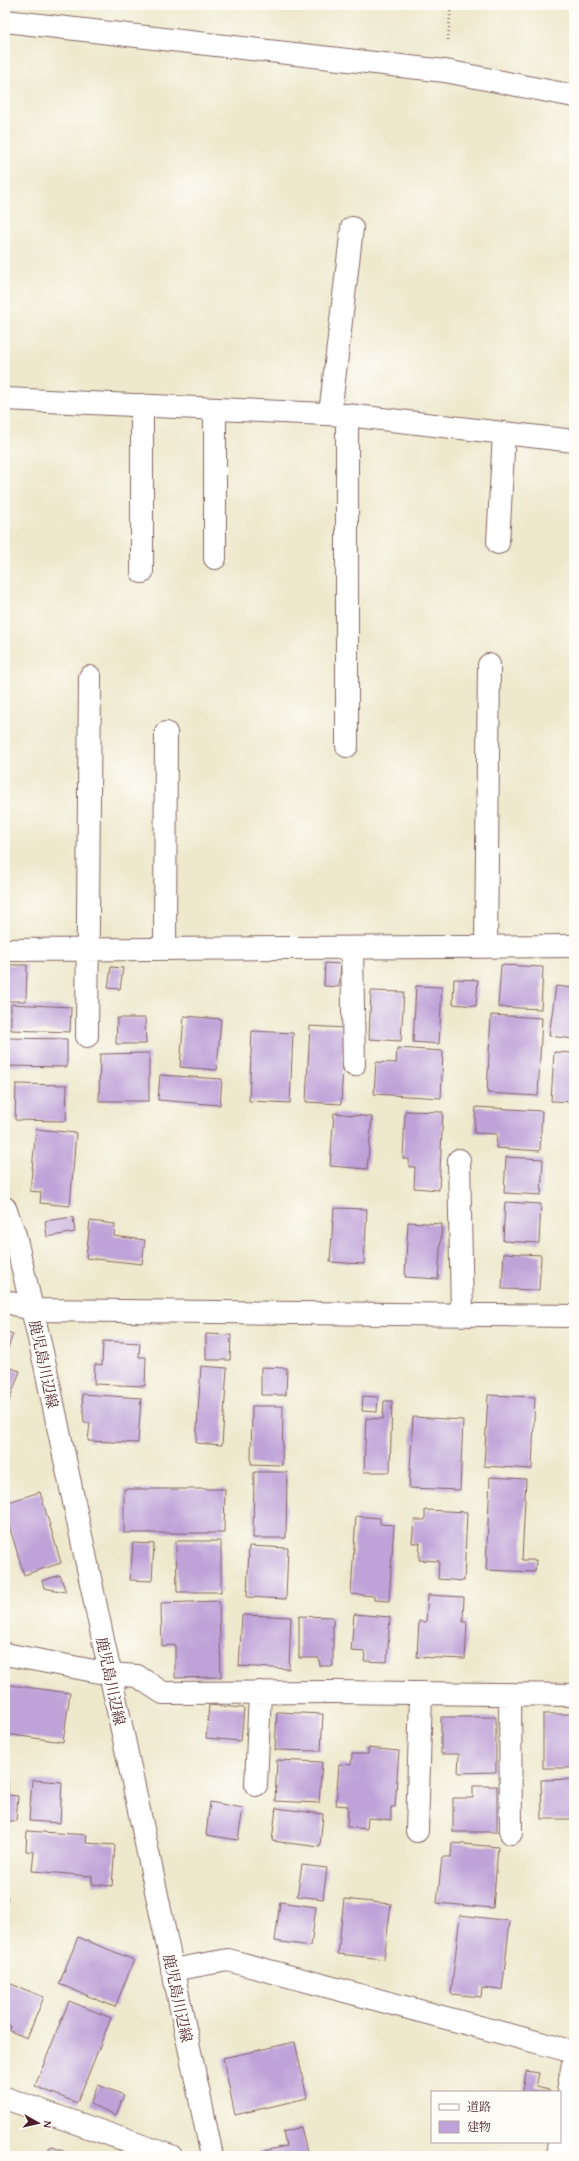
<svg xmlns="http://www.w3.org/2000/svg" width="579" height="2161" font-family="'Gentium Book Plus','Noto Serif JP',serif">
<style>
.building{fill:#bea2d8}
.lines{fill:none;stroke-linecap:round;stroke-linejoin:round}
.minor-casing{stroke:#836563;stroke-width:24}
.major-casing{stroke:#836563;stroke-width:24}
.path{stroke:#836563;stroke-width:2.5;stroke-dasharray:1 3;stroke-linecap:butt}
.minor{stroke:#fff;stroke-width:22}
.major{stroke:#fff;stroke-width:22}
.labels{text-anchor:middle;dominant-baseline:central;stroke-width:3;stroke-linejoin:round;paint-order:stroke}
.street-label{font-size:15px;fill:#4a1f2b;stroke:#fdfcf7}
</style>
<rect width="100%" height="100%" fill="#fdfcf7"/>
<filter id="ink" filterUnits="userSpaceOnUse"><feTurbulence type="fractalNoise" baseFrequency=".025" numOctaves="2"/><feDisplacementMap in="SourceGraphic" scale="8" xChannelSelector="R" yChannelSelector="G"/><feConvolveMatrix kernelMatrix="1 2 1 2 8 2 1 2 1" color-interpolation-filters="sRGB"/></filter>
<filter id="wash" filterUnits="userSpaceOnUse"><feTurbulence type="fractalNoise" baseFrequency=".012" numOctaves="4" result="noise"/><feDisplacementMap in="SourceGraphic" scale="16" xChannelSelector="R" yChannelSelector="G"/><feGaussianBlur stdDeviation="0.9" result="paint"/><feColorMatrix in="noise" values="0 0 0 0 0 0 0 0 0 0 0 0 0 0 0 0 0 1.4 0 .05"/><feComposite in="paint" operator="in"/></filter>
<g filter="url(#wash)">
<rect width="100%" height="100%" fill="#eee8cc"/>
<g id="blocks">
<path class="building" d="M 325,963 L 341,964 L 339,987 L 324,986 Z
M 5,965 L 27,965 L 26,1001 L 5,1001 Z
M 501,965 L 543,967 L 541,1009 L 498,1007 Z
M 111,967 L 123,968 L 120,989 L 108,988 Z
M 454,979 L 478,980 L 476,1006 L 453,1004 Z
M 416,986 L 442,987 L 439,1044 L 413,1042 Z
M 556,986 L 574,988 L 574,1039 L 549,1036 Z
M 371,991 L 404,992 L 401,1041 L 369,1039 Z
M 11,1004 L 71,1007 L 70,1032 L 11,1030 Z
M 491,1015 L 542,1018 L 538,1096 L 487,1093 Z
M 184,1016 L 221,1019 L 217,1070 L 180,1067 Z
M 117,1018 L 145,1018 L 146,1044 L 116,1044 Z
M 310,1026 L 345,1028 L 341,1104 L 306,1102 Z
M 252,1031 L 293,1033 L 290,1103 L 249,1101 Z
M 5,1038 L 67,1039 L 67,1067 L 5,1066 Z
M 397,1048 L 443,1051 L 441,1098 L 374,1094 L 376,1062 L 396,1063 Z
M 554,1052 L 574,1053 L 574,1102 L 551,1101 Z
M 149,1053 L 149,1101 L 99,1101 L 100,1054 Z
M 160,1075 L 222,1079 L 220,1105 L 158,1100 Z
M 16,1084 L 67,1085 L 66,1121 L 15,1120 Z
M 476,1107 L 542,1111 L 540,1151 L 496,1148 L 497,1134 L 474,1133 Z
M 405,1111 L 443,1112 L 439,1190 L 414,1188 L 415,1167 L 409,1167 L 409,1159 L 403,1159 Z
M 334,1113 L 372,1117 L 367,1169 L 330,1166 Z
M 36,1129 L 76,1133 L 70,1206 L 40,1203 L 41,1192 L 30,1191 Z
M 506,1157 L 543,1159 L 541,1195 L 504,1193 Z
M 505,1202 L 541,1204 L 539,1243 L 503,1241 Z
M 334,1208 L 367,1209 L 364,1264 L 330,1262 Z
M 73,1217 L 75,1232 L 47,1237 L 45,1221 Z
M 90,1221 L 115,1224 L 114,1236 L 145,1240 L 142,1264 L 86,1258 Z
M 408,1222 L 442,1224 L 438,1279 L 405,1277 Z
M 504,1253 L 541,1255 L 539,1290 L 502,1289 Z
M 5,1331 L 13,1334 L 5,1357 Z
M 206,1334 L 231,1335 L 230,1360 L 206,1360 Z
M 103,1341 L 140,1343 L 139,1357 L 146,1357 L 145,1386 L 94,1384 L 95,1364 L 102,1365 Z
M 5,1366 L 20,1371 L 5,1412 Z
M 201,1366 L 227,1368 L 222,1445 L 196,1443 Z
M 261,1367 L 287,1368 L 286,1395 L 261,1395 Z
M 82,1394 L 141,1398 L 138,1443 L 88,1441 L 90,1423 L 84,1423 Z
M 488,1395 L 535,1397 L 532,1469 L 484,1466 Z
M 363,1396 L 378,1397 L 377,1412 L 362,1411 Z
M 384,1401 L 392,1401 L 390,1472 L 364,1472 L 366,1418 L 383,1419 Z
M 252,1406 L 283,1406 L 282,1465 L 251,1464 Z
M 413,1417 L 463,1420 L 460,1490 L 409,1488 Z
M 254,1472 L 287,1472 L 286,1538 L 253,1538 Z
M 490,1477 L 526,1479 L 522,1560 L 536,1560 L 535,1572 L 486,1570 Z
M 124,1489 L 225,1489 L 224,1533 L 124,1533 Z
M 40,1492 L 61,1563 L 24,1575 L 5,1512 L 5,1503 Z
M 425,1510 L 467,1512 L 464,1581 L 438,1579 L 439,1561 L 419,1560 L 420,1543 L 412,1543 L 414,1520 L 425,1520 Z
M 356,1516 L 380,1518 L 380,1524 L 394,1525 L 389,1601 L 374,1600 L 374,1596 L 351,1594 Z
M 176,1541 L 221,1541 L 221,1592 L 177,1592 Z
M 133,1543 L 154,1544 L 152,1581 L 130,1580 Z
M 249,1546 L 288,1548 L 286,1599 L 247,1597 Z
M 60,1575 L 66,1592 L 44,1588 L 42,1581 Z
M 428,1595 L 464,1597 L 463,1622 L 467,1622 L 465,1659 L 417,1657 L 419,1621 L 426,1622 Z
M 219,1601 L 221,1677 L 175,1678 L 175,1645 L 162,1646 L 161,1603 Z
M 354,1614 L 390,1617 L 387,1662 L 364,1661 L 365,1652 L 351,1651 Z
M 242,1615 L 291,1617 L 289,1669 L 239,1666 Z
M 299,1616 L 333,1617 L 333,1666 L 320,1666 L 319,1658 L 299,1658 Z
M 10,1685 L 70,1693 L 63,1742 L 5,1734 Z
M 209,1705 L 244,1708 L 241,1741 L 206,1738 Z
M 277,1712 L 323,1714 L 321,1751 L 275,1750 Z
M 543,1714 L 574,1714 L 574,1768 L 543,1768 Z
M 441,1717 L 496,1717 L 496,1772 L 458,1773 L 459,1754 L 441,1754 Z
M 368,1748 L 399,1751 L 395,1807 L 391,1807 L 391,1820 L 368,1818 L 367,1829 L 347,1827 L 348,1806 L 336,1805 L 339,1764 L 351,1765 L 352,1754 L 368,1754 Z
M 277,1760 L 322,1762 L 319,1803 L 275,1801 Z
M 5,1778 L 8,1778 L 8,1795 L 18,1796 L 16,1821 L 5,1821 Z
M 574,1779 L 574,1819 L 542,1819 L 541,1780 Z
M 32,1780 L 62,1782 L 60,1823 L 29,1821 Z
M 473,1786 L 497,1786 L 497,1832 L 453,1832 L 453,1798 L 473,1798 Z
M 210,1802 L 243,1808 L 238,1840 L 206,1835 Z
M 276,1808 L 323,1814 L 320,1847 L 272,1841 Z
M 27,1831 L 87,1835 L 86,1843 L 115,1845 L 112,1886 L 92,1884 L 92,1876 L 32,1871 L 34,1852 L 26,1851 Z
M 452,1843 L 498,1847 L 493,1908 L 437,1903 L 442,1857 L 451,1857 Z
M 302,1865 L 327,1868 L 323,1899 L 297,1896 Z
M 5,1897 L 8,1898 L 5,1909 Z
M 344,1899 L 391,1904 L 384,1959 L 338,1954 Z
M 280,1902 L 316,1907 L 311,1946 L 275,1941 Z
M 460,1915 L 510,1921 L 502,1990 L 482,1988 L 481,1997 L 451,1994 Z
M 78,1937 L 134,1960 L 115,2007 L 59,1984 Z
M 6,1982 L 44,1997 L 27,2038 L 10,2031 L 11,2026 L 5,2024 Z
M 69,2001 L 111,2018 L 77,2103 L 35,2086 Z
M 295,2042 L 307,2098 L 235,2115 L 223,2058 Z
M 526,2071 L 539,2073 L 536,2087 L 549,2090 L 549,2092 L 523,2092 Z
M 98,2085 L 124,2095 L 116,2115 L 90,2104 Z
M 301,2127 L 308,2156 L 259,2156 L 258,2152 L 286,2146 L 283,2132 Z
M 50,2146 L 76,2156 L 46,2156 Z"/>
</g>
</g>
<g filter="url(#ink)">
<use href="#blocks" fill-opacity="0" stroke="#836563" stroke-width="1"/>
<g class="lines">
<g class="minor-casing">
<path id="minor" d="M 5,21 L 445,71 L 574,96
M 5,399 L 347,415 L 574,441
M 142,405 L 142,572
M 330,414 L 352,228
M 347,415 L 347,746
M 498,543 L 504,433
M 215,558 L 215,409
M 486,947 L 489,665
M 352,948 L 354,1065
M 165,949 L 166,733
M 5,950 L 574,946
M 87,1036 L 90,677
M 459,1160 L 462,1314
M 5,1301 L 33,1310 L 574,1316
M 5,1654 L 110,1674 L 137,1676 L 163,1693 L 331,1692 L 574,1695
M 510,1694 L 511,1833
M 256,1785 L 260,1692
M 417,1831 L 421,1693
M 172,1970 L 228,1960 L 574,2052
M 5,2098 L 171,2156
M 560,2138 L 574,2057
M 557,2156 L 559,2142"/>
</g>
<g class="major-casing">
<path id="major" d="M 5,1208 L 15,1235 L 45,1365 L 212,2156"/>
</g>
<path class="path" d="M 448,40 L 451,5"/>
<use href="#minor" class="minor"/>
<use href="#major" class="major"/>
</g>
</g>
<g class="labels">
<g class="street-label">
<text transform="translate(44 1364) rotate(78)">鹿児島川辺線</text>
<text transform="translate(111 1681) rotate(78)">鹿児島川辺線</text>
<text transform="translate(178 1998) rotate(78)">鹿児島川辺線</text>
</g>
</g>
<rect width="579" height="2161" fill="none" stroke="#fdfcf7" stroke-width="20"/>
<rect x="431" y="2091" width="130" height="52" fill="#fdfcf7" stroke="#b5a4a5"/>
<rect x="439" y="2104" width="20" height="6" fill="#ffffff" stroke="#b5a4a5"/>
<text x="467" y="2111" font-size="12" fill="#4a1f2b">道路</text>
<rect x="439" y="2121" width="20" height="12" fill="#bea2d8" stroke="#b5a4a5"/>
<text x="467" y="2131" font-size="12" fill="#4a1f2b">建物</text>
<g transform="translate(38 2123) rotate(98)" stroke="#fdfcf7" stroke-width="3" paint-order="stroke">
<path d="M0-3L7 15L0 10L-7 15Z" fill="#4a1f2b"/>
<text y="-6" font-size="11" font-weight="bold" text-anchor="middle" fill="#4a1f2b">N</text>
</g>
</svg>
